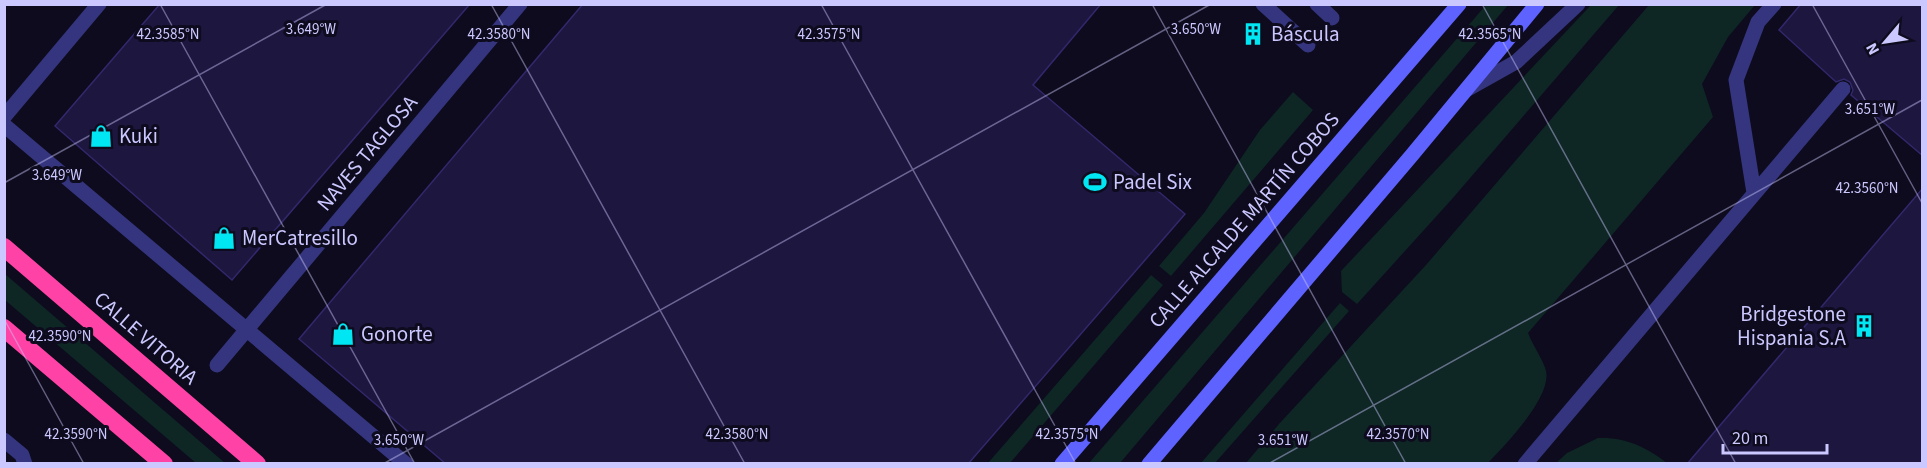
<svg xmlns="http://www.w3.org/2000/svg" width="1927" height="468" font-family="'Source Sans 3',sans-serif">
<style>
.green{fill:#0e2725}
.building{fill:#1d163f;stroke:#32286c;stroke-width:1.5}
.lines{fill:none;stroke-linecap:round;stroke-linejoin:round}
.lane{stroke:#34357e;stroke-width:15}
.secondary{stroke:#5e62ff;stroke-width:15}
.highway{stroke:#ff42a6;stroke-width:18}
.ticks{fill:none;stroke:#cbc7ff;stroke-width:1.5;stroke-opacity:0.45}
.labels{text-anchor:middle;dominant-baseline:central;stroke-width:6;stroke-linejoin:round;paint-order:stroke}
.poi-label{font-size:21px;fill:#cbc7ff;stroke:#0d0b1d;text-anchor:start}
.street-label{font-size:21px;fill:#cbc7ff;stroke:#0d0b1d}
.ticks-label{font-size:15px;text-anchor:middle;fill:#cbc7ff;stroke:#0d0b1d;stroke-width:6;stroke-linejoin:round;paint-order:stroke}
</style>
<rect width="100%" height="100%" fill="#0d0b1d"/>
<path class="green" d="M 1486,5 L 1508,5 L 1120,463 L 1089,463 Z
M 1591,5 L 1619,5 L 1452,199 L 1357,304 L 1342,292 L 1341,271 Z
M 1649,5 L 1755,5 L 1728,37 L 1702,84 L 1713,117 L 1528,333 C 1533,346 1543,359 1546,371 C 1552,397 1505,445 1488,463 L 1246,463 L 1279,424 L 1426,265 Z
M 1293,92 L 1313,110 L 1171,276 L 1159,266 L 1204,213 L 1260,130 Z
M 5,274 L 225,463 L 196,463 L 5,300 Z
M 1151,275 L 1163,285 L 1010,463 L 988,463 Z
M 1340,303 L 1349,311 L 1215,463 L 1201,463 Z
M 1598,438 C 1626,437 1646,447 1667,463 L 1556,463 L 1567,453 Z"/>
<path class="building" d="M 160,4 L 470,4 L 232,280 L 55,126 Z
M 583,4 L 1101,4 L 1033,85 L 1185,214 L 968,464 L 446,464 L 299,339 Z
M 1801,4 L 1923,4 L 1923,156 L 1851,95 L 1853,90 L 1850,82 L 1844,79 L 1836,82 L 1779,30 Z
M 1923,188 L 1923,464 L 1687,464 Z"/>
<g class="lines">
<path class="lane" d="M 1263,4 L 1308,45
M 1317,4 L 1332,18
M 1466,90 L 1516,62 L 1578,4
M 4,117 L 99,4
M 4,125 L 406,464
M 1754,193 L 1736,80 L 1758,22 L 1774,4
M 217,365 L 520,4
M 4,440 L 22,455 L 25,464
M 1525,464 L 1843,89"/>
<path class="secondary" d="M 1062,464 L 1459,4
M 1149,464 L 1412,155 L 1537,4"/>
<path class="highway" d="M 4,247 L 257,464
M 4,328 L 164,464"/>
</g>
<path class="ticks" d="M 160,4 L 415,464M 491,4 L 745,464M 821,4 L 1076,464M 1152,4 L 1406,464M 1482,4 L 1736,464M 1812,4 L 1922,203M 4,183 L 327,4M 4,319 L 84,464M 383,464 L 1211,4M 1268,464 L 1922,100"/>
<defs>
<g id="building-bare" transform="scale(1.8)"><path d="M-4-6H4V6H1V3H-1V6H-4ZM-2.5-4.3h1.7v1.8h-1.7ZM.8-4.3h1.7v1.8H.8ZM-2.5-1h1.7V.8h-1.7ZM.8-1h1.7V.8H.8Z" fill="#00e6f2" stroke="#0d0b1d" stroke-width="2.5" paint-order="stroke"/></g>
<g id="shop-bare" transform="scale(1.8)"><path d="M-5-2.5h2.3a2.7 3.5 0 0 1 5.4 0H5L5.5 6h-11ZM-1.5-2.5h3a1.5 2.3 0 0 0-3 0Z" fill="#00e6f2" stroke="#0d0b1d" stroke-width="2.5" paint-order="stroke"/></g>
<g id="stadium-bare" transform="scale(1.8)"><path d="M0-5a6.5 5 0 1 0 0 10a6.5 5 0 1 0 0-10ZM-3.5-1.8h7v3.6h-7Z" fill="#00e6f2" stroke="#0d0b1d" stroke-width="2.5" paint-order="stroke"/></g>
</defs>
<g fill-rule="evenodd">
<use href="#building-bare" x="1253" y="34"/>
<use href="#shop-bare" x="101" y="136"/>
<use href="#stadium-bare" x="1095" y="182"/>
<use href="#shop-bare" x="224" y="238"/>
<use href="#building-bare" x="1864" y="326"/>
<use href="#shop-bare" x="343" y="334"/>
</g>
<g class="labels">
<g class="poi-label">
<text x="1271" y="34">Báscula</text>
<text x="119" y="136">Kuki</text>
<text x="1113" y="182">Padel Six</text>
<text x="242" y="238">MerCatresillo</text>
<text x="1846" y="314" text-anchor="end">Bridgestone<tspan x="1846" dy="24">Hispania S.A</tspan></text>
<text x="361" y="334">Gonorte</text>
</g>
<g class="street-label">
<text transform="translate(367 153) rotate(-50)">NAVES TAGLOSA</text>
<text transform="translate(1244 220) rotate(-49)">CALLE ALCALDE MARTÍN COBOS</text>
<text transform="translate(146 338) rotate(41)">CALLE VITORIA</text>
</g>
</g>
<g class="ticks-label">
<text x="311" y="34">3.649°W</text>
<text x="1196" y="34">3.650°W</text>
<text x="168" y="39">42.3585°N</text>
<text x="499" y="39">42.3580°N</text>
<text x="829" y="39">42.3575°N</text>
<text x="1490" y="39">42.3565°N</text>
<text x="1870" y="114">3.651°W</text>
<text x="57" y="180">3.649°W</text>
<text x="1867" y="193">42.3560°N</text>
<text x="60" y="341">42.3590°N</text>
<text x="76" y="439">42.3590°N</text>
<text x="737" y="439">42.3580°N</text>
<text x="1067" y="439">42.3575°N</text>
<text x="1398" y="439">42.3570°N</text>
<text x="399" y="445">3.650°W</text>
<text x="1283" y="445">3.651°W</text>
</g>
<rect width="1927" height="468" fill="none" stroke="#cbc7ff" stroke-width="12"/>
<g transform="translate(1885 42) rotate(241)" stroke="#0d0b1d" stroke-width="4.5" paint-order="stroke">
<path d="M0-4.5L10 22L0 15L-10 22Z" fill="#cbc7ff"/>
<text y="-9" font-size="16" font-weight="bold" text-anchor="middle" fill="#cbc7ff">N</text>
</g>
<path d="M1723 444v9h104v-9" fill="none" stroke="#cbc7ff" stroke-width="3"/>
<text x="1732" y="444" font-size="18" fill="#cbc7ff" stroke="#0d0b1d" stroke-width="4.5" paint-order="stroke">20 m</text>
</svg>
